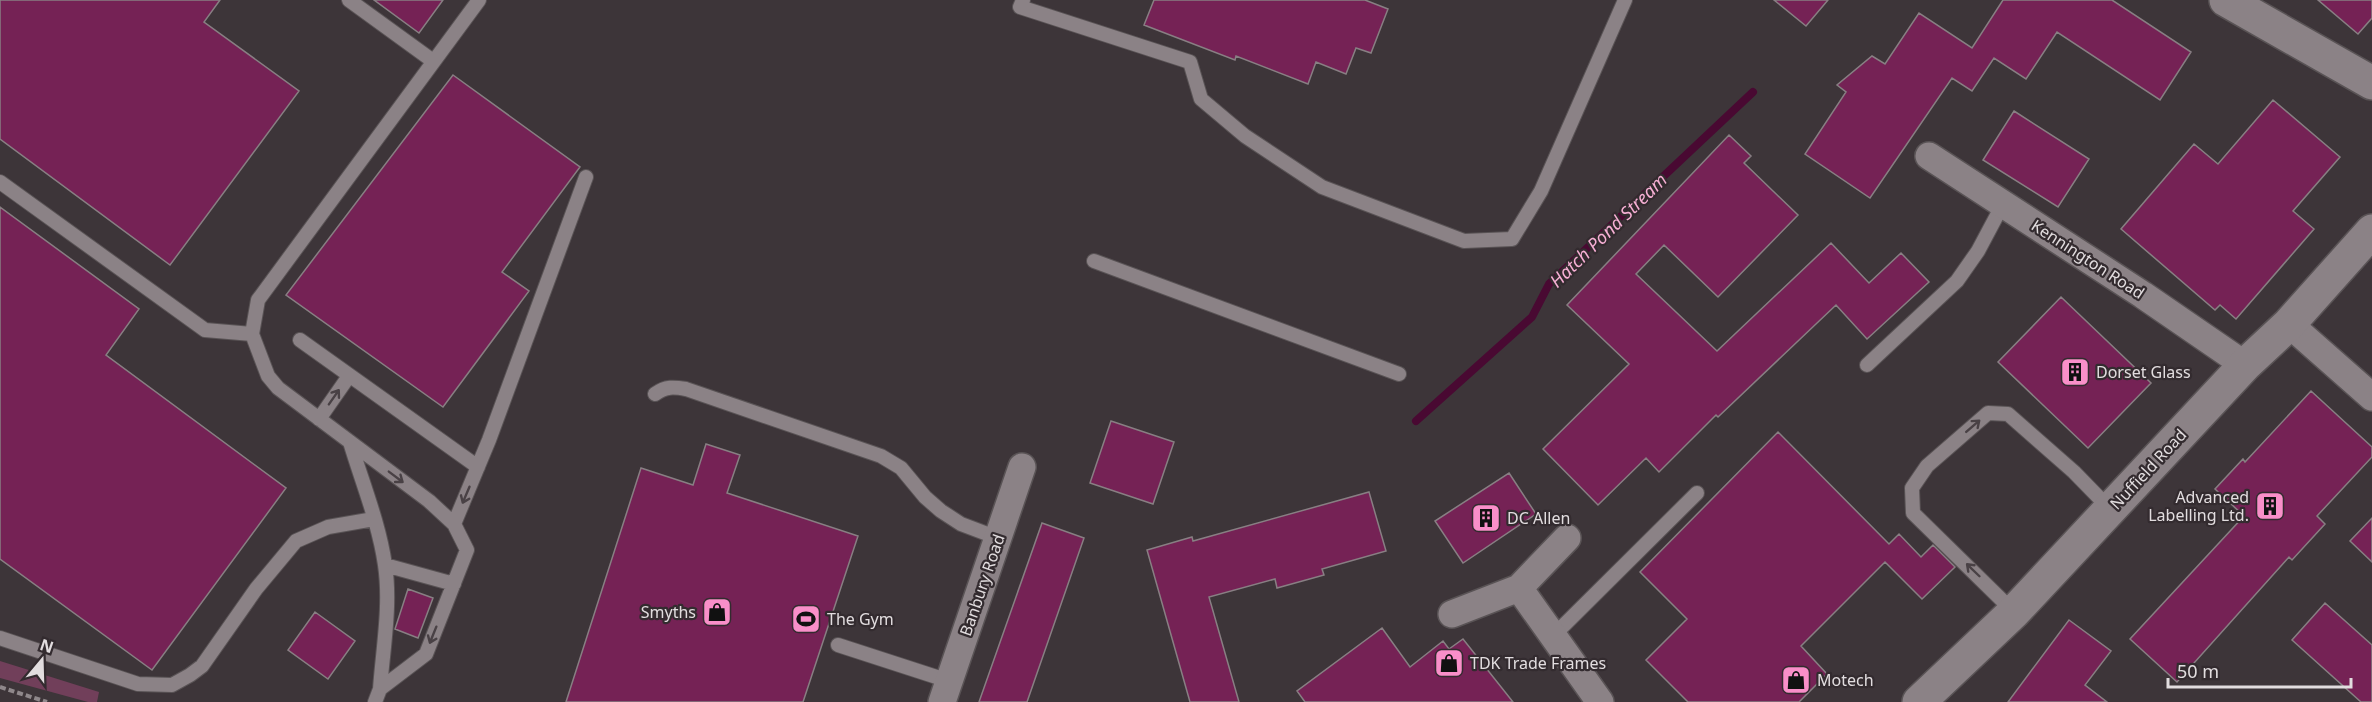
<svg xmlns="http://www.w3.org/2000/svg" width="2372" height="702" font-family="'Noto Sans',sans-serif">
<style>
.green{fill:#713f5a}
.lines{fill:none;stroke-linecap:round;stroke-linejoin:round}
.stream{stroke:#490932;stroke-width:8}
.building{fill:#752255;stroke:#887f83;stroke-width:1.5}
.service-casing{stroke:#595355;stroke-width:16}
.minor-casing{stroke:#595355;stroke-width:30}
.tertiary-casing{stroke:#595355;stroke-width:36}
.path{stroke:#8f888b;stroke-width:4;stroke-dasharray:6 3;stroke-linecap:butt}
.service{stroke:#8b8286;stroke-width:14}
.minor{stroke:#8b8286;stroke-width:27}
.tertiary{stroke:#8b8286;stroke-width:33}
.oneway{stroke:#494145}
.labels{text-anchor:middle;dominant-baseline:central;stroke-width:4.5;stroke-linejoin:round;paint-order:stroke}
.street-label{font-size:16px;fill:#e2dddf;stroke:#332b2f}
.poi-label{font-size:16px;fill:#e2dddf;stroke:#332b2f;text-anchor:start}
.water-label{font-size:18px;font-style:italic;fill:#f6afd4;stroke:#332b2f}
</style>
<rect width="100%" height="100%" fill="#3d3539"/>
<path class="green" d="M 0,661 L 99,692 L 97,702 L 88,702 L 0,678 Z"/>
<g class="lines">
<path class="stream" d="M 1416,421 L 1532,317 L 1549,284 L 1753,92"/>
</g>
<path class="building" d="M 0,0 L 220,0 L 204,22 L 299,91 L 170,265 L 0,139 Z
M 374,0 L 443,0 L 419,33 Z
M 1154,0 L 1365,0 L 1388,9 L 1371,53 L 1356,48 L 1346,74 L 1316,62 L 1308,84 L 1236,56 L 1235,60 L 1144,25 Z
M 1774,0 L 1828,0 L 1806,26 Z
M 2003,0 L 2112,0 L 2191,52 L 2160,100 L 2057,32 L 2026,79 L 1994,58 L 1972,91 L 1952,78 L 1870,198 L 1805,154 L 1846,92 L 1837,85 L 1872,56 L 1885,64 L 1919,13 L 1972,48 Z
M 2318,0 L 2372,0 L 2372,18 L 2358,34 Z
M 453,75 L 580,167 L 502,272 L 529,291 L 443,407 L 286,295 Z
M 2273,100 L 2340,157 L 2293,211 L 2314,229 L 2236,319 L 2220,305 L 2215,310 L 2121,229 L 2194,144 L 2218,164 Z
M 2014,111 L 2089,159 L 2058,207 L 1983,160 Z
M 1729,135 L 1751,156 L 1744,163 L 1798,215 L 1718,297 L 1664,245 L 1636,274 L 1717,351 L 1831,243 L 1869,283 L 1901,253 L 1929,282 L 1867,339 L 1836,305 L 1718,417 L 1716,415 L 1659,472 L 1646,458 L 1598,505 L 1543,449 L 1629,364 L 1567,305 Z
M 0,207 L 139,309 L 106,355 L 286,488 L 152,670 L 0,559 Z
M 2061,297 L 2151,383 L 2088,448 L 1998,362 Z
M 2311,391 L 2372,447 L 2372,457 L 2317,516 L 2325,524 L 2292,560 L 2289,557 L 2177,682 L 2130,639 L 2244,516 L 2215,489 L 2243,459 L 2245,462 Z
M 1111,421 L 1174,442 L 1153,504 L 1090,483 Z
M 1778,432 L 1889,544 L 1899,534 L 1921,557 L 1933,545 L 1955,567 L 1922,599 L 1885,562 L 1801,646 L 1827,674 L 1799,702 L 1688,702 L 1646,660 L 1687,619 L 1640,572 Z
M 706,444 L 740,455 L 727,493 L 858,536 L 803,702 L 566,702 L 641,468 L 693,485 Z
M 1509,473 L 1536,514 L 1463,563 L 1435,521 Z
M 1369,492 L 1386,551 L 1322,569 L 1324,575 L 1277,588 L 1275,579 L 1209,597 L 1239,702 L 1190,702 L 1147,550 L 1192,537 L 1193,541 Z
M 2372,518 L 2372,562 L 2350,541 Z
M 1042,523 L 1084,538 L 1027,702 L 979,702 Z
M 408,589 L 433,598 L 418,638 L 395,629 Z
M 2325,603 L 2372,645 L 2372,702 L 2361,702 L 2292,640 Z
M 315,612 L 355,641 L 328,679 L 288,650 Z
M 2069,620 L 2111,651 L 2085,685 L 2107,702 L 2008,702 Z
M 1382,628 L 1410,667 L 1443,641 L 1449,649 L 1463,639 L 1513,702 L 1305,702 L 1297,691 Z"/>
<g class="lines">
<g class="service-casing">
<path id="service" d="M 349,0 L 433,61
M 1023,0 L 1020,7 L 1190,62 L 1201,99 L 1245,136 L 1322,187 L 1464,241 L 1512,239 L 1541,191 L 1625,0
M 0,182 L 205,330 L 252,334
M 1094,261 L 1399,374
M 300,340 L 478,467
M 1867,365 L 1957,281 L 1978,251 L 2003,204
M 655,394 C 666,386 674,387 686,389 L 881,456 L 901,468 L 925,497 L 941,511 L 961,524 L 998,538
M 319,419 L 349,376
M 350,442 C 362,482 379,523 385,565 C 391,605 383,648 380,689 L 375,702
M 454,524 L 489,440 L 586,177
M 385,565 L 454,584
M 2014,612 L 1913,513 L 1912,488 L 1927,466 L 1988,413 L 2008,414 L 2074,472 L 2110,509
M 1552,637 L 1697,493
M 0,638 L 138,684 L 172,685 L 190,675 L 202,666 L 256,589 L 296,541 L 328,527 L 374,519
M 838,645 L 949,681
M 380,689 L 426,654 L 467,550 L 454,524 L 429,501 L 278,388 L 268,376 L 252,334 L 258,300 L 479,0"/>
</g>
<g class="minor-casing">
<path id="minor" d="M 1929,156 L 2143,295 L 2245,365
M 2289,324 L 2372,397
M 1519,588 L 1600,702
M 1452,614 L 1519,588 L 1567,538
M 942,702 L 1022,467"/>
</g>
<g class="tertiary-casing">
<path id="tertiary" d="M 2226,0 L 2372,83
M 1919,702 L 2014,612 L 2245,365 L 2289,324 L 2372,231"/>
</g>
<path class="path" d="M 0,687 L 47,702"/>
<use href="#service" class="service"/>
<use href="#minor" class="minor"/>
<use href="#tertiary" class="tertiary"/>
</g>
<defs><path id="oneway-shaft" d="M-6 0H5M1.5-3L5.5 0L1.5 3" fill="none" stroke-width="1.6" stroke-linecap="round" stroke-linejoin="round" transform="scale(1.5)"/></defs>
<g class="oneway">
<use href="#oneway-shaft" transform="translate(334 397) rotate(-55)"/>
<use href="#oneway-shaft" transform="translate(1973 426) rotate(-41)"/>
<use href="#oneway-shaft" transform="translate(396 477) rotate(37)"/>
<use href="#oneway-shaft" transform="translate(466 495) rotate(113)"/>
<use href="#oneway-shaft" transform="translate(1973 570) rotate(-136)"/>
<use href="#oneway-shaft" transform="translate(433 635) rotate(112)"/>
</g>
<defs>
<g id="building-square" transform="scale(1.5)"><rect x="-9" y="-9" width="18" height="18" rx="4" fill="#f98fc9" stroke="#332b2f"/><path d="M-4-6H4V6H1V3H-1V6H-4ZM-2.5-4.3h1.7v1.8h-1.7ZM.8-4.3h1.7v1.8H.8ZM-2.5-1h1.7V.8h-1.7ZM.8-1h1.7V.8H.8Z" fill="#111"/></g>
<g id="shop-square" transform="scale(1.5)"><rect x="-9" y="-9" width="18" height="18" rx="4" fill="#f98fc9" stroke="#332b2f"/><path d="M-5-2.5h2.3a2.7 3.5 0 0 1 5.4 0H5L5.5 6h-11ZM-1.5-2.5h3a1.5 2.3 0 0 0-3 0Z" fill="#111"/></g>
<g id="stadium-square" transform="scale(1.5)"><rect x="-9" y="-9" width="18" height="18" rx="4" fill="#f98fc9" stroke="#332b2f"/><path d="M0-5a6.5 5 0 1 0 0 10a6.5 5 0 1 0 0-10ZM-3.5-1.8h7v3.6h-7Z" fill="#111"/></g>
</defs>
<g fill-rule="evenodd">
<use href="#building-square" x="2075" y="372"/>
<use href="#building-square" x="2270" y="506"/>
<use href="#building-square" x="1486" y="518"/>
<use href="#shop-square" x="717" y="612"/>
<use href="#stadium-square" x="806" y="619"/>
<use href="#shop-square" x="1449" y="663"/>
<use href="#shop-square" x="1796" y="680"/>
</g>
<g class="labels">
<g class="street-label">
<text transform="translate(2088 259) rotate(33)">Kennington Road</text>
<text transform="translate(2148 469) rotate(-47)">Nuffield Road</text>
<text transform="translate(982 585) rotate(-71)">Banbury Road</text>
</g>
<g class="poi-label">
<text x="2096" y="372">Dorset Glass</text>
<text x="2249" y="497" text-anchor="end">Advanced<tspan x="2249" dy="18">Labelling Ltd.</tspan></text>
<text x="1507" y="518">DC Allen</text>
<text x="696" y="612" text-anchor="end">Smyths</text>
<text x="827" y="619">The Gym</text>
<text x="1470" y="663">TDK Trade Frames</text>
<text x="1817" y="680">Motech</text>
</g>
<g class="water-label">
<text transform="translate(1608 230) rotate(-44)">Hatch Pond Stream</text>
</g>
</g>
<g transform="translate(42 660) rotate(19)" stroke="#332b2f" stroke-width="4.5" paint-order="stroke">
<path d="M0-4.5L10 22L0 15L-10 22Z" fill="#e2dddf"/>
<text y="-9" font-size="16" font-weight="bold" text-anchor="middle" fill="#e2dddf">N</text>
</g>
<path d="M2168 678v9h183v-9" fill="none" stroke="#e2dddf" stroke-width="3"/>
<text x="2177" y="678" font-size="18" fill="#e2dddf" stroke="#332b2f" stroke-width="4.5" paint-order="stroke">50 m</text>
</svg>
